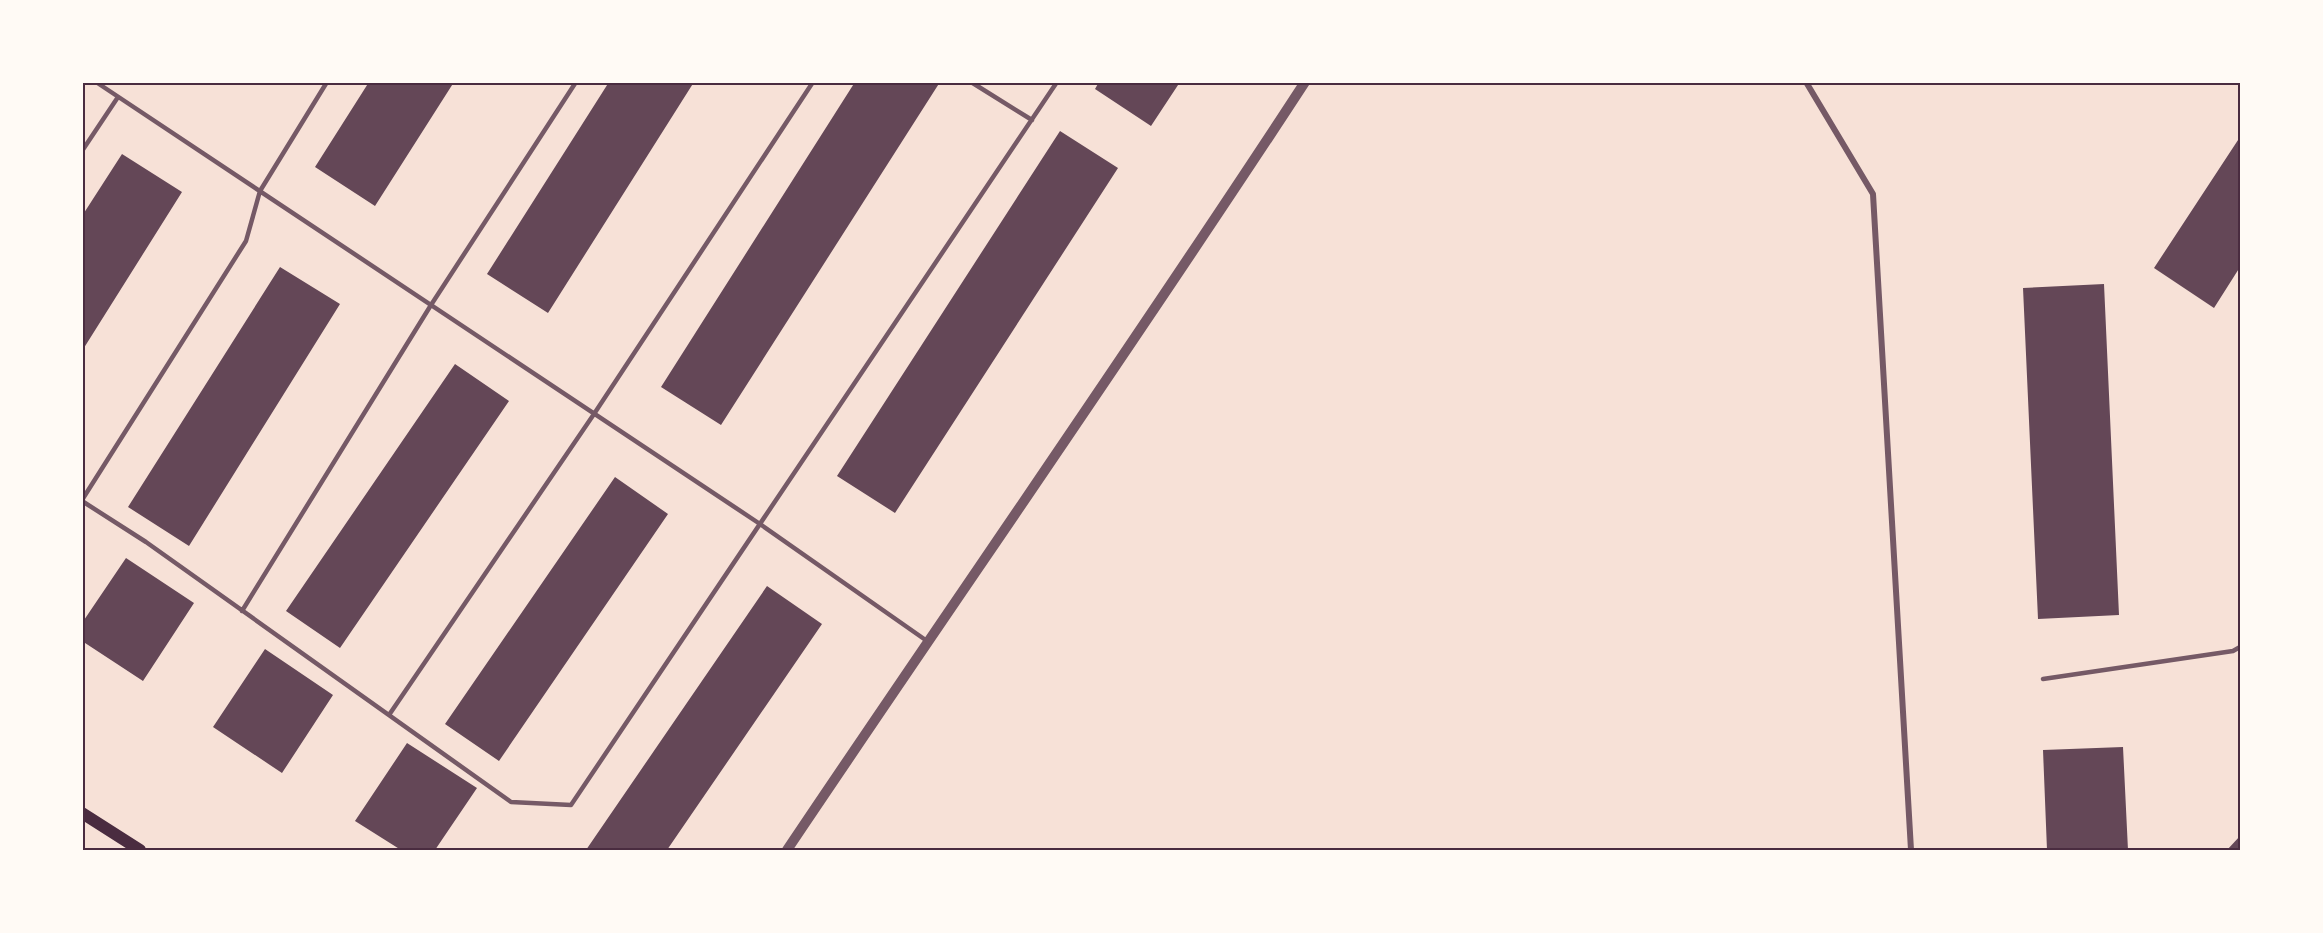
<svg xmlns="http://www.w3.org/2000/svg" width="2323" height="933" font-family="'Exo 2',sans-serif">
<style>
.building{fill:#644757}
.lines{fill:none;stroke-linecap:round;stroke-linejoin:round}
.service{stroke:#755966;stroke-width:4.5}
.minor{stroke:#755966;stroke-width:6}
.tertiary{stroke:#755966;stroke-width:10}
.secondary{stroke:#4a2c40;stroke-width:12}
.neatline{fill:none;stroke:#4a2c40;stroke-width:2}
</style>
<rect width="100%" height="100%" fill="#f7e1d7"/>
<path class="building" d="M 369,82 L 454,82 L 375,206 L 315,167 Z
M 609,82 L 694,82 L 548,313 L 487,274 Z
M 855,82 L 940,82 L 721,425 L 661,387 Z
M 1099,82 L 1180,82 L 1151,126 L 1095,89 Z
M 1060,131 L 1118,168 L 895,513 L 837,476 Z
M 2240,137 L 2240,267 L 2214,308 L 2154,268 Z
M 122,154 L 182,192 L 82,351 L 82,216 Z
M 280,267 L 340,304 L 189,546 L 128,507 Z
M 2104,284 L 2119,615 L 2038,619 L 2023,288 Z
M 455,364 L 509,401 L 340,648 L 286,611 Z
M 615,477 L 668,514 L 499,761 L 445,724 Z
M 126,558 L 194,603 L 143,681 L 82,641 L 82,623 Z
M 767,586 L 822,624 L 667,850 L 586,850 Z
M 265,649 L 333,695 L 282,773 L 213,727 Z
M 407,743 L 477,788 L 435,850 L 401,850 L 355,821 Z
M 2123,747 L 2128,850 L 2047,850 L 2043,750 Z
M 2240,836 L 2240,850 L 2227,850 Z"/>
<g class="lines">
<path class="service" d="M 96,82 L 760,524 L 927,641
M 971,82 L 1032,120
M 82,151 L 118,97
M 82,500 L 246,241 L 260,191 L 327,82
M 82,501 L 146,542 L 511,802 L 571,805 L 1057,82
M 242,611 L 431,305 L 576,82
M 2043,679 L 2233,651 L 2240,647
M 389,715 L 594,414 L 813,82"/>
<path class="minor" d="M 1806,82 L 1873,194 L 1911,850"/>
<path class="tertiary" d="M 787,850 C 959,594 1136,341 1305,82"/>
<path class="secondary" d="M 82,813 L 140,850"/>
</g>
<rect width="2323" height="933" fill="none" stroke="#fffaf5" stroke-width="168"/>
<rect x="84" y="84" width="2155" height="765" class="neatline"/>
</svg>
